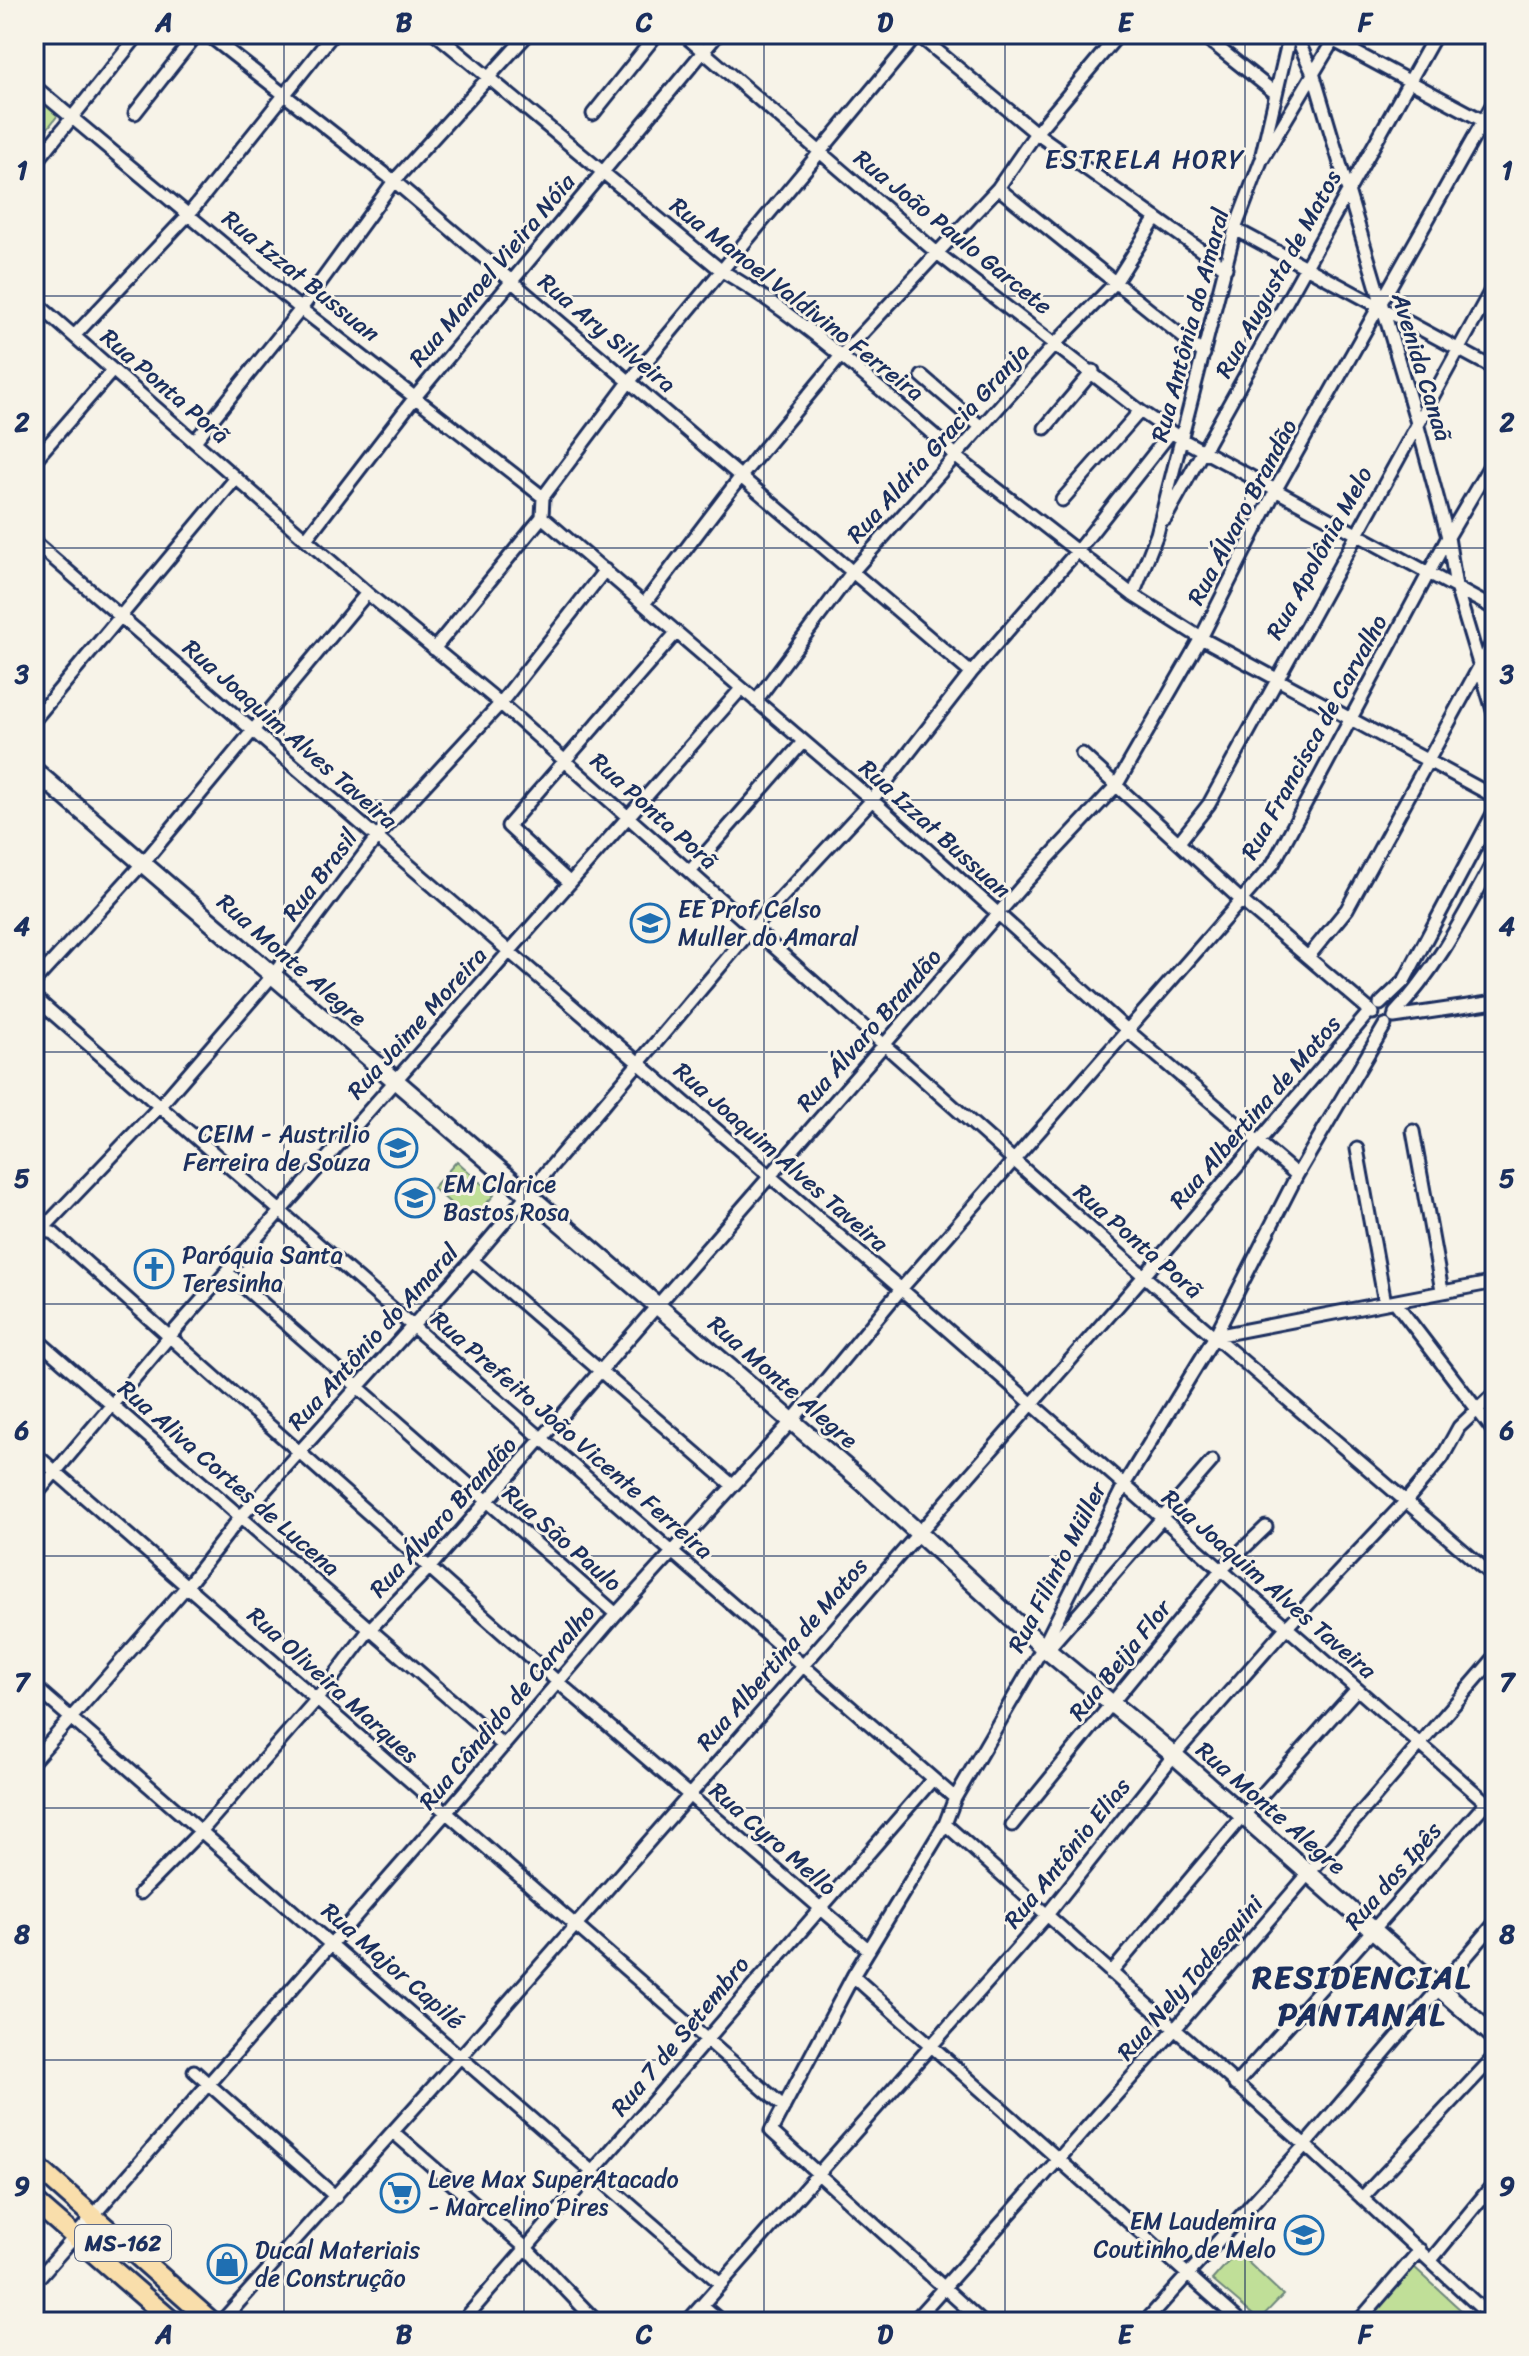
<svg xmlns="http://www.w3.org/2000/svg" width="1529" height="2356" font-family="Sriracha,sans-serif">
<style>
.green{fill:#c0df98;stroke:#6e877b;stroke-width:2}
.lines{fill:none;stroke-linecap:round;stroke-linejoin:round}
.street-casing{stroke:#1b2f5e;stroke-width:17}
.secondary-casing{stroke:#1b2f5e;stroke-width:22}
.primary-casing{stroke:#1b2f5e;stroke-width:24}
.street{stroke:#f7f3e8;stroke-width:11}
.secondary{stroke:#f7f3e8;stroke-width:16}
.primary{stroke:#f9deab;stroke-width:18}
.grid{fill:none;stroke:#1b2f5e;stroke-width:2;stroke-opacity:0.55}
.labels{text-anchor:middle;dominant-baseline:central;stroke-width:6;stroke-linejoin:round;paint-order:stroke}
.shield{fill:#f7f3e8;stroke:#5d6a87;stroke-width:2}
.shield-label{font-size:22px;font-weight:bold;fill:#1b2f5e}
.street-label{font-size:24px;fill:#1b2f5e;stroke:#f7f3e8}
.poi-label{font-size:24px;fill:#1b2f5e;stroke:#f7f3e8;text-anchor:start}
.neighbourhood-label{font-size:26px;letter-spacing:2px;fill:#1b2f5e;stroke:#f7f3e8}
.district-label{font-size:32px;font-weight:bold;letter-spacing:2px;fill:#1b2f5e;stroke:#f7f3e8}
.neatline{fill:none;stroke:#1b2f5e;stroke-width:3}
.grid-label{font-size:26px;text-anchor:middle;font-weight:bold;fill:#1b2f5e}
</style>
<rect width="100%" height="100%" fill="#f7f3e8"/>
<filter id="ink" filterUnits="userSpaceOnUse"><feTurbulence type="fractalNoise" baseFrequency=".0125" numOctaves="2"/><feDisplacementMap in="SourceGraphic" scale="16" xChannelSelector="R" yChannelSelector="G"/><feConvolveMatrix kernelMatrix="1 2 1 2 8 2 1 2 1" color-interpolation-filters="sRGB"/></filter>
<g filter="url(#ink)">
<path class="green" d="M 34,94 L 58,115 L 34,146 Z
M 457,1161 L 494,1195 L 471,1221 L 433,1188 Z
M 1237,2252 L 1283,2295 L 1259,2320 L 1212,2280 Z
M 1413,2266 L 1474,2322 L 1364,2322 Z"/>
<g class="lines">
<g class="street-casing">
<path id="street" d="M 207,34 L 394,181 L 971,673
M 436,34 L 722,271 C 804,318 875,386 947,446 L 956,457 L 1133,595 L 1201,638 L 1495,797
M 683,34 L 937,253 L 1140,411 L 1183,440 L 1495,609
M 917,34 L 1036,133 L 1226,268
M 1201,34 L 1274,92
M 1295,34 L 1314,76 L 1417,423 L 1448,537 L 1456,587 L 1495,717
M 1321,34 L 1495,127
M 1213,44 L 1222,34
M 34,86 L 301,309 L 543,497
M 135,113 L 197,34
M 593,114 L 657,34
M 1262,154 L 1290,34
M 34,165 L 139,34
M 998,188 L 1204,354
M 1235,229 L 1495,369
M 34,301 L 367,593 L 493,697 L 1144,1276 L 1495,1578
M 74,336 L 189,214 L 333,34
M 922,376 L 981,427
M 1045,428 L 1093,371
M 195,441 L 301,309 L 394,181 L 528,34
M 34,461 L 113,370
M 1062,500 L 1140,411
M 542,517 L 872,800 L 1127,1030 L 1297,1175
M 1165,519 L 1436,34
M 306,539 L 416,396 L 718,34
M 34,542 L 901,1289 L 1495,1810
M 1133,595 L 1157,534 L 1235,229 L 1261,161 L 1337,34
M 644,604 L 742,475 L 840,357 L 998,188 L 1036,133 L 1119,34
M 434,649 L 542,517 L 543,497 L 629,382 L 918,34
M 756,701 L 853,571 L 1056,343 L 1115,283 L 1156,218
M 34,720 L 236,478
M 1082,754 L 1242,901 L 1373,1013
M 1179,842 L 1209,804 L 1495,283
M 690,871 L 803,742
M 570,883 L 508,826 L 676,633
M 1308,957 L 1347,909 L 1495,638
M 34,982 L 143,863 L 367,593
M 34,997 L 955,1798
M 1380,1004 L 1404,981 L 1495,810
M 1395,1013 C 1438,968 1465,913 1495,859
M 1394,1017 L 1495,1002
M 1413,1131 L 1442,1291
M 1357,1149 L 1385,1303
M 34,1228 L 53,1233 L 559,1683 L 869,1950
M 34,1238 L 159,1107 L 273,975 L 377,837 L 500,704 L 605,570
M 472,1260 L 731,1484
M 228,1273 L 616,1614
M 1395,1302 L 1495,1433
M 1215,1336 L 1495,1282
M 34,1337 L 504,1746
M 34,1453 L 784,2107
M 34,1497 L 170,1336 L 741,689
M 1047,1650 L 1212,1461
M 34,1686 L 720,2283
M 34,1760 L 187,1586 L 239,1519 L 472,1260 L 752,929 L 872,800 L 971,673 L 1078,550 L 1171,432
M 945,1824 L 1305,2145 L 1495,2321
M 1012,1825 L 1220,1571 L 1266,1527
M 140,1893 L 203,1829 L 317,1699 L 369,1630 L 430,1567 L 1023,885 L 1116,786 L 1201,638 L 1276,489 L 1495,100
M 1111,1973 L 1243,1816 L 1356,1690
M 853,1976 L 1241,2322
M 194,2071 L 336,2197
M 1235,2085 L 1486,1803
M 393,2132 L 527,2249 L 597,2322
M 1362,2198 L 1495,2056
M 1431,2260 L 1495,2182
M 34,2283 L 445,1814 L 616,1614 L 791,1422 L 901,1289 L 1273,864 L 1448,537 L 1495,457
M 703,2306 L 722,2322
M 221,2322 L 461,2056 L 1144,1276 L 1370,1011
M 462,2322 L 932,1780
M 687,2322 L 1046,1916 L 1174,1755 L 1285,1629 L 1406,1501 L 1442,1458 L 1459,1427 L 1495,1393
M 913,2322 L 1174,2030 L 1495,1657
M 982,2322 L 771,2131 L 853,1976 L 945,1824 L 955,1798 L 1043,1647 L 1124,1485 L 1215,1336 L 1297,1175 L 1385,1025
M 1145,2322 L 1305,2145 L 1495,1923
M 1358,2322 L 1420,2250"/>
</g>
<g class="secondary-casing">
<path id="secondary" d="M 34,770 L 866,1485 L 1043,1647 L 1174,1755 L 1495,2037"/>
</g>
<g class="primary-casing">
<path id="primary" d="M 34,2164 L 212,2322
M 34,2201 L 173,2322"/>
</g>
<use href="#street" class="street"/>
<use href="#secondary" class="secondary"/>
<use href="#primary" class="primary"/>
</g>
</g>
<path class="grid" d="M 284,34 L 284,2322M 524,34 L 524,2322M 764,34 L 764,2322M 1005,34 L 1005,2322M 1245,34 L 1245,2322M 34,296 L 1495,296M 34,548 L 1495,548M 34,800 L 1495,800M 34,1052 L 1495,1052M 34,1304 L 1495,1304M 34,1556 L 1495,1556M 34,1808 L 1495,1808M 34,2060 L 1495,2060"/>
<defs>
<g id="school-ring" transform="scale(2)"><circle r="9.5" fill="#f7f3e8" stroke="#1f6fb2" stroke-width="1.5"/><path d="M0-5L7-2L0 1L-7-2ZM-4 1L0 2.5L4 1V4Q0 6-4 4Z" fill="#1f6fb2"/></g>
<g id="church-ring" transform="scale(2)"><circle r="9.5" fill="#f7f3e8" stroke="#1f6fb2" stroke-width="1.5"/><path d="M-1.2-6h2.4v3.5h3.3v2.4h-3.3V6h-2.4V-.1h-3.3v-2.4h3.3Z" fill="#1f6fb2"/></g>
<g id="supermarket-ring" transform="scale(2)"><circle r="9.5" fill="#f7f3e8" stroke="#1f6fb2" stroke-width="1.5"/><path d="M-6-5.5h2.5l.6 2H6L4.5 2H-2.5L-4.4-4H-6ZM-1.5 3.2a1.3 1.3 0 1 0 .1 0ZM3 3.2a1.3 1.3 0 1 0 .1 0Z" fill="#1f6fb2"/></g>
<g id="shop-ring" transform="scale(2)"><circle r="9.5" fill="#f7f3e8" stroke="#1f6fb2" stroke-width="1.5"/><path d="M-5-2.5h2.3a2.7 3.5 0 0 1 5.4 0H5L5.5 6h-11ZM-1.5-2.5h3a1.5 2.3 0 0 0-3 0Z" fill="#1f6fb2"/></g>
</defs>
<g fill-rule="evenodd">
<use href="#school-ring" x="650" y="923"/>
<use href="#school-ring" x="398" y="1148"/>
<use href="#school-ring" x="415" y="1198"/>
<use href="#church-ring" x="154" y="1269"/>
<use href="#supermarket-ring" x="400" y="2193"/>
<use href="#school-ring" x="1304" y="2235"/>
<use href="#shop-ring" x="227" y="2264"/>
</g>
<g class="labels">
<rect class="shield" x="75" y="2225" width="96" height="36" rx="6"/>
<g class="shield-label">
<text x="123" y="2243">MS-162</text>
</g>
<g class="street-label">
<text transform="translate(953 232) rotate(39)">Rua João Paulo Garcete</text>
<text transform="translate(492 270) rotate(-50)">Rua Manoel Vieira Nóia</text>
<text transform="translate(1278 274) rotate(-61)">Rua Augusta de Matos</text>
<text transform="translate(301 276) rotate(39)">Rua Izzat Bussuan</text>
<text transform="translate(797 299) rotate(38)">Rua Manoel Valdivino Ferreira</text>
<text transform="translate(1190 325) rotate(-75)">Rua Antônia do Amaral</text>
<text transform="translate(607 333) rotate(40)">Rua Ary Silveira</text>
<text transform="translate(1422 367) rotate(73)">Avenida Canaã</text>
<text transform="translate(165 386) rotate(41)">Rua Ponta Porã</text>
<text transform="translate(938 443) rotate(-48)">Rua Aldria Gracia Granja</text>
<text transform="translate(1242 512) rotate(-62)">Rua Álvaro Brandão</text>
<text transform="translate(1319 553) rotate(-61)">Rua Apolônia Melo</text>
<text transform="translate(290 734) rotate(41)">Rua Joaquim Alves Taveira</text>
<text transform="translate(1314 737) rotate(-61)">Rua Francisca de Carvalho</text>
<text transform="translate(654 811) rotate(42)">Rua Ponta Porã</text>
<text transform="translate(935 829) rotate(42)">Rua Izzat Bussuan</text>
<text transform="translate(320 875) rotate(-53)">Rua Brasil</text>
<text transform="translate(292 960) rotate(41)">Rua Monte Alegre</text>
<text transform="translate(417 1023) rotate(-48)">Rua Jaime Moreira</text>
<text transform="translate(869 1030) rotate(-49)">Rua Álvaro Brandão</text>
<text transform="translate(1255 1112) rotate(-49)">Rua Albertina de Matos</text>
<text transform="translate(781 1157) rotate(41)">Rua Joaquim Alves Taveira</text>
<text transform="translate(1138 1241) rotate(41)">Rua Ponta Porã</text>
<text transform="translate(373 1337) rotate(-48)">Rua Antônio do Amaral</text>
<text transform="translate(783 1382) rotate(41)">Rua Monte Alegre</text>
<text transform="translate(572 1435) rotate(41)">Rua Prefeito João Vicente Ferreira</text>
<text transform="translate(229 1478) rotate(41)">Rua Aliva Cortes de Lucena</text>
<text transform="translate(443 1517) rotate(-48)">Rua Álvaro Brandão</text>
<text transform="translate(562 1538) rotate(41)">Rua São Paulo</text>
<text transform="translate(1057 1567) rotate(-63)">Rua Filinto Müller</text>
<text transform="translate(1269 1584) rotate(41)">Rua Joaquim Alves Taveira</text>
<text transform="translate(782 1654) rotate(-49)">Rua Albertina de Matos</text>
<text transform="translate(1120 1660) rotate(-51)">Rua Beija Flor</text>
<text transform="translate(333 1685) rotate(42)">Rua Oliveira Marques</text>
<text transform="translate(507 1707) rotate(-50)">Rua Cândido de Carvalho</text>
<text transform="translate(1271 1808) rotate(41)">Rua Monte Alegre</text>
<text transform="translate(773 1839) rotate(41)">Rua Cyro Mello</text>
<text transform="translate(1067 1853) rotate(-51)">Rua Antônio Elias</text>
<text transform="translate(1393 1876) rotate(-49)">Rua dos Ipês</text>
<text transform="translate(393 1966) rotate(41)">Rua Major Capilé</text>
<text transform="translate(1190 1978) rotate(-49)">Rua Nely Todesquini</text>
<text transform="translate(680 2036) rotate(-50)">Rua 7 de Setembro</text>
</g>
<g class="poi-label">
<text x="678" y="909">EE Prof Celso<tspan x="678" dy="28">Muller do Amaral</tspan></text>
<text x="370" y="1134" text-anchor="end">CEIM - Austrilio<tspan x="370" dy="28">Ferreira de Souza</tspan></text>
<text x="443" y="1184">EM Clarice<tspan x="443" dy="28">Bastos Rosa</tspan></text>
<text x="182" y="1255">Paróquia Santa<tspan x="182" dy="28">Teresinha</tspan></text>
<text x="428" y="2179">Leve Max SuperAtacado<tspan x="428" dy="28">- Marcelino Pires</tspan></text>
<text x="1276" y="2221" text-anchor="end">EM Laudemira<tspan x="1276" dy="28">Coutinho de Melo</tspan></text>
<text x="255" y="2250">Ducal Materiais<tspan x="255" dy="28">de Construção</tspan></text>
</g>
<g class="neighbourhood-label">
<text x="1145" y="159">ESTRELA HORY</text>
</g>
<g class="district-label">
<text x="1362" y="1977">RESIDENCIAL<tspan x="1362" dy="37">PANTANAL</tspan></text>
</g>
</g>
<rect width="1529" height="2356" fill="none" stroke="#f7f3e8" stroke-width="88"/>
<rect x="44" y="44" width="1441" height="2268" class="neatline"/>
<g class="grid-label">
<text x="164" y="31">A</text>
<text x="404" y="31">B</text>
<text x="644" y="31">C</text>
<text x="885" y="31">D</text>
<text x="1125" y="31">E</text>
<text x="1365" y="31">F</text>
<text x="22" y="179">1</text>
<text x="1507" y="179">1</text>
<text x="22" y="431">2</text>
<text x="1507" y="431">2</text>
<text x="22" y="683">3</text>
<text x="1507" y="683">3</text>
<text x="22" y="935">4</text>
<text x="1507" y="935">4</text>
<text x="22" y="1187">5</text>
<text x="1507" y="1187">5</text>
<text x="22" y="1439">6</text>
<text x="1507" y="1439">6</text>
<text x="22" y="1691">7</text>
<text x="1507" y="1691">7</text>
<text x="22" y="1943">8</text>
<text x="1507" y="1943">8</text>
<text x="22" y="2195">9</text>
<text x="1507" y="2195">9</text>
<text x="164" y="2343">A</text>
<text x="404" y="2343">B</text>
<text x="644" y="2343">C</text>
<text x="885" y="2343">D</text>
<text x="1125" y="2343">E</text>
<text x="1365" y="2343">F</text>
</g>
</svg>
